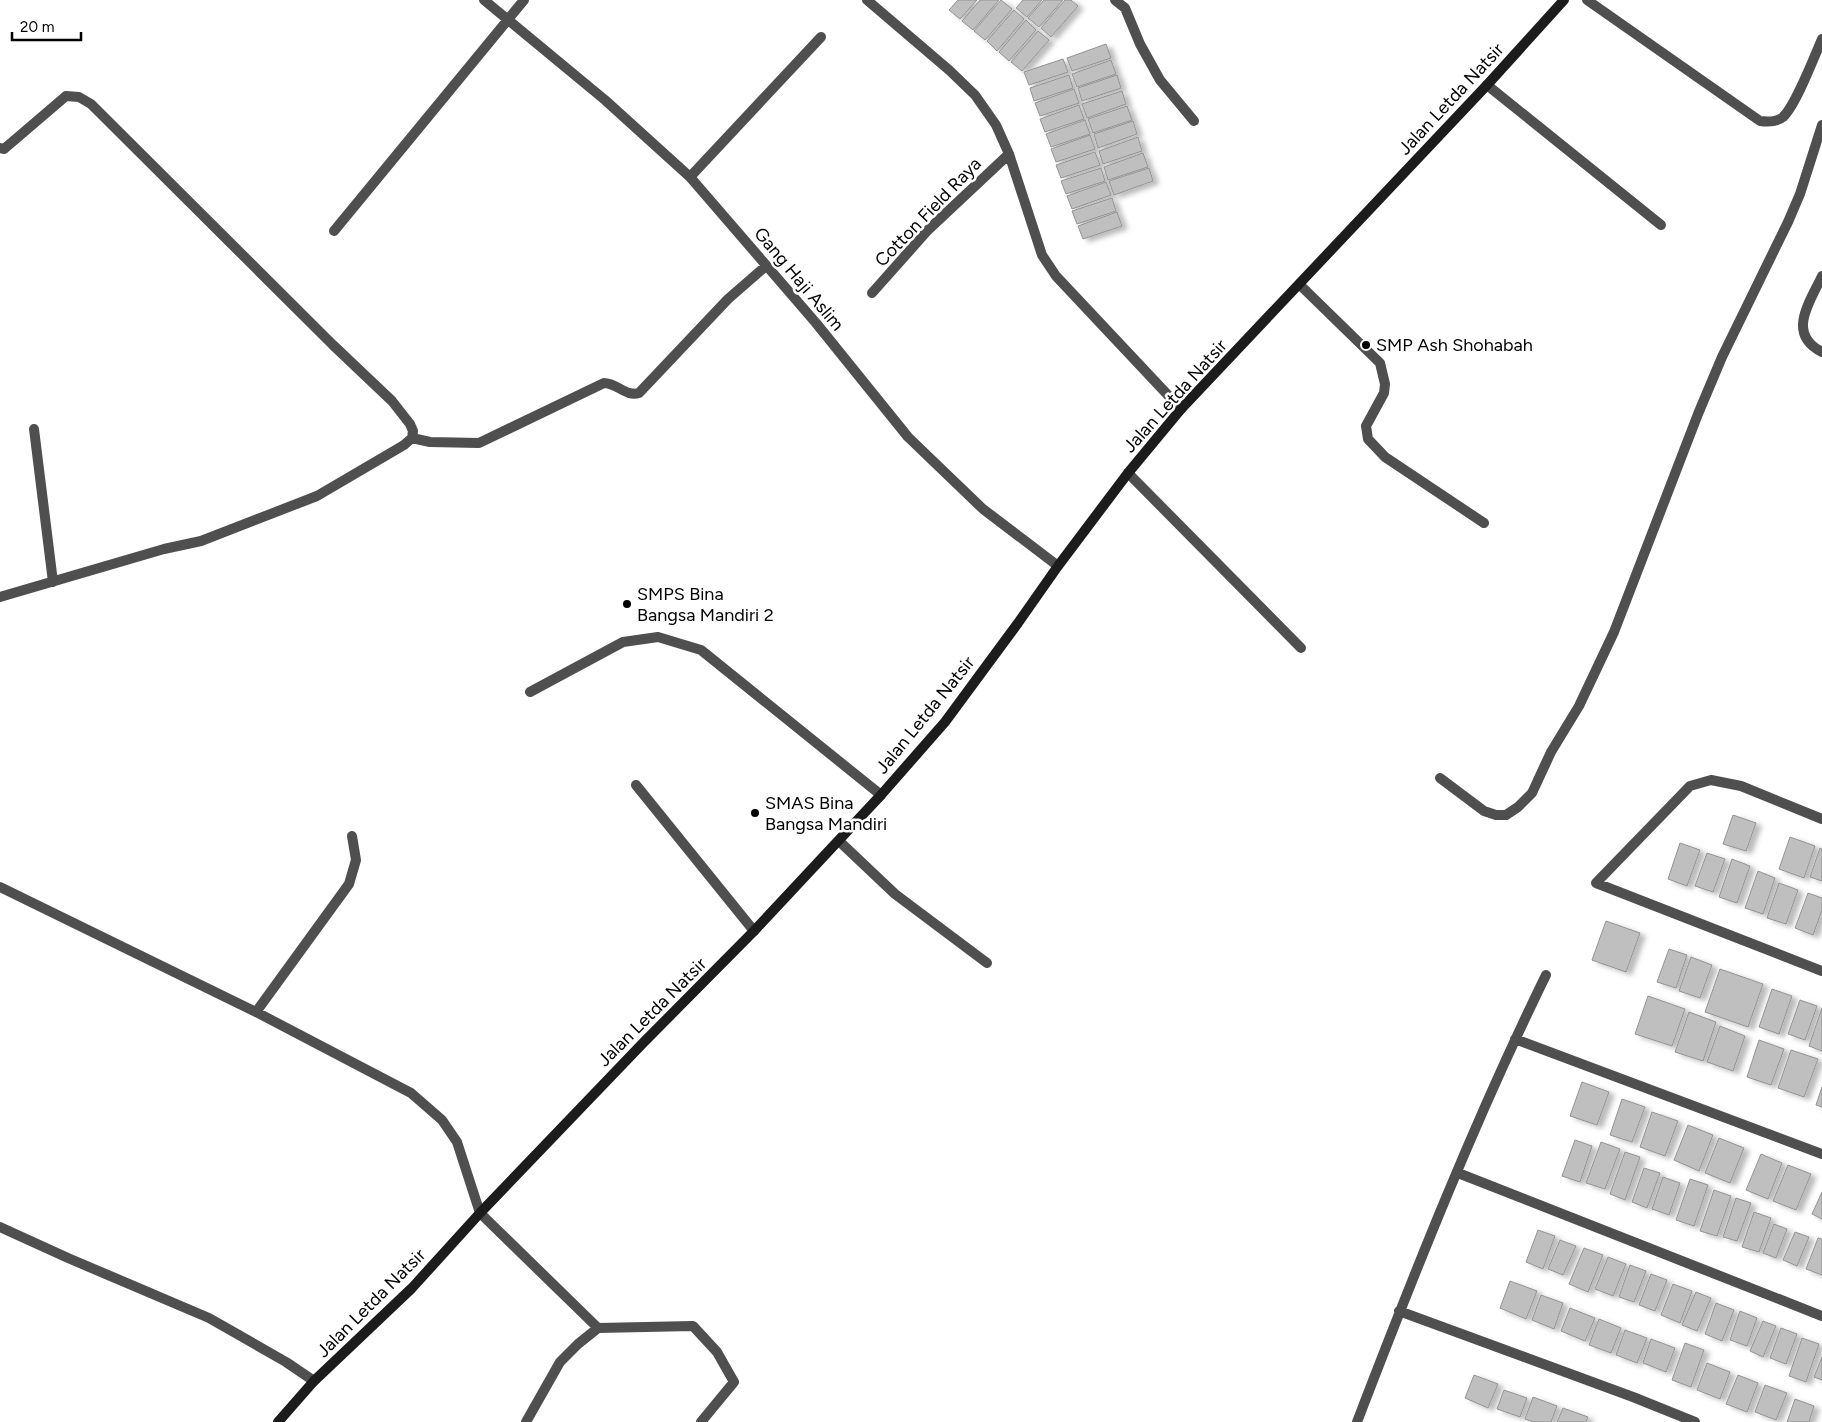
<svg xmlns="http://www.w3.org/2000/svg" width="1822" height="1422" font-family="Figtree,sans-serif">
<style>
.building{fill:#bfbfbf;stroke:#939393;filter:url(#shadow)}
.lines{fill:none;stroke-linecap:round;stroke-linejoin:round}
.minor{stroke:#4f4f4f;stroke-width:10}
.secondary{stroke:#1c1c1c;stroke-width:10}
.poi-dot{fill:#000;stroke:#fff;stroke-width:2}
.labels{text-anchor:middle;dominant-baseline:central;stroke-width:5;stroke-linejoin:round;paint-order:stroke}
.street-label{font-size:18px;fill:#000;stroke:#fff}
.poi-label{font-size:18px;fill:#000;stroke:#fff;text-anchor:start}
</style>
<defs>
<filter id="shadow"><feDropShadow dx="5.5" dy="3" stdDeviation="2.5" flood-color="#0004"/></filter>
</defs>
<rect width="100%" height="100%" fill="#fff"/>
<path class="building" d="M 958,0 L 977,0 L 960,19 L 949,10 Z
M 980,0 L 999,0 L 973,30 L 962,21 Z
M 1001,0 L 1012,9 L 985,40 L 974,31 Z
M 1023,0 L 1042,0 L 1027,17 L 1016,8 Z
M 1044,0 L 1063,0 L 1039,27 L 1028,18 Z
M 1065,0 L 1071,0 L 1078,6 L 1051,37 L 1041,28 Z
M 1014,10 L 1024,19 L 997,51 L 987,41 Z
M 1026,20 L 1036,30 L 1009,61 L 999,52 Z
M 1038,31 L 1049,40 L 1022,71 L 1011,62 Z
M 1106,44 L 1111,58 L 1072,71 L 1067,58 Z
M 1063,59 L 1068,72 L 1029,85 L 1024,72 Z
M 1111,60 L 1116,74 L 1077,87 L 1072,74 Z
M 1069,75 L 1073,88 L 1034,101 L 1030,88 Z
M 1117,75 L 1121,88 L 1082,101 L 1078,88 Z
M 1074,89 L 1079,103 L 1040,116 L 1035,103 Z
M 1122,91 L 1126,104 L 1087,118 L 1082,104 Z
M 1079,105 L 1084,119 L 1045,132 L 1040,119 Z
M 1127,106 L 1132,120 L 1093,133 L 1088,119 Z
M 1085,120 L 1090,134 L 1051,147 L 1046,134 Z
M 1133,121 L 1137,134 L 1098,148 L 1094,134 Z
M 1090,135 L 1095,149 L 1056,162 L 1051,149 Z
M 1138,137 L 1142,151 L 1103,164 L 1099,151 Z
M 1095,152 L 1100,165 L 1061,178 L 1056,165 Z
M 1143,153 L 1148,167 L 1108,180 L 1104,167 Z
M 1101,168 L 1105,181 L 1066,194 L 1061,181 Z
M 1149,168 L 1153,181 L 1114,195 L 1109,181 Z
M 1106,182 L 1111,195 L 1072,209 L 1067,196 Z
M 1112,198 L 1116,211 L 1077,224 L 1072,211 Z
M 1117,212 L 1122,226 L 1083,239 L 1078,226 Z
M 1733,815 L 1756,823 L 1746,851 L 1723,844 Z
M 1790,837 L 1815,846 L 1804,878 L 1779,869 Z
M 1680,843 L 1700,850 L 1687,886 L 1668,879 Z
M 1820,848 L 1822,849 L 1822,881 L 1810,877 Z
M 1707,853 L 1725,859 L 1713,892 L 1695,886 Z
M 1732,859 L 1750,866 L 1737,903 L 1719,897 Z
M 1758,871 L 1775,878 L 1763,914 L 1745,908 Z
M 1779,883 L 1798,890 L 1786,924 L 1767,918 Z
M 1808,893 L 1822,898 L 1822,910 L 1813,935 L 1795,928 Z
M 1606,921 L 1640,933 L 1626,972 L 1592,960 Z
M 1669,949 L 1687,955 L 1676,988 L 1657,982 Z
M 1691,957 L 1712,965 L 1700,998 L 1679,991 Z
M 1720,969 L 1763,984 L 1748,1027 L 1705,1012 Z
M 1772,989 L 1792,996 L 1779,1034 L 1759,1027 Z
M 1648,996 L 1685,1009 L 1672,1046 L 1635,1034 Z
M 1800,1000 L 1817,1006 L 1805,1040 L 1788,1034 Z
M 1822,1008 L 1822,1051 L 1809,1046 Z
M 1689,1012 L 1716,1022 L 1703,1061 L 1675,1052 Z
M 1720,1026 L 1745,1036 L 1733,1071 L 1707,1062 Z
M 1759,1040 L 1784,1049 L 1771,1085 L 1747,1077 Z
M 1791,1050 L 1818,1059 L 1804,1097 L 1778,1088 Z
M 1582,1082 L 1609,1092 L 1597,1125 L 1570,1116 Z
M 1822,1087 L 1822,1107 L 1816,1105 Z
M 1622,1099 L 1645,1107 L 1632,1142 L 1610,1135 Z
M 1652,1112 L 1678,1121 L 1665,1156 L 1640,1147 Z
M 1688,1125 L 1713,1135 L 1699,1171 L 1674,1160 Z
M 1719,1138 L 1744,1148 L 1730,1183 L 1705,1173 Z
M 1575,1140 L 1592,1146 L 1580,1182 L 1562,1176 Z
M 1601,1142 L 1620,1149 L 1605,1189 L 1586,1183 Z
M 1625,1152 L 1640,1157 L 1625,1200 L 1610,1194 Z
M 1761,1154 L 1782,1163 L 1768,1199 L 1746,1190 Z
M 1788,1165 L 1811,1174 L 1796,1210 L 1773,1201 Z
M 1644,1168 L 1660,1173 L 1647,1208 L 1632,1202 Z
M 1663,1177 L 1680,1183 L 1669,1215 L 1652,1209 Z
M 1690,1179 L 1708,1185 L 1694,1226 L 1676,1220 Z
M 1714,1190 L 1731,1196 L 1717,1236 L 1700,1231 Z
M 1822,1192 L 1822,1219 L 1812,1214 Z
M 1736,1198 L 1751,1203 L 1737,1241 L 1723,1237 Z
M 1754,1212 L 1771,1218 L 1759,1252 L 1742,1247 Z
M 1774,1224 L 1787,1229 L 1776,1258 L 1763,1253 Z
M 1538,1230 L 1555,1236 L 1543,1269 L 1526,1262 Z
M 1795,1232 L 1809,1237 L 1797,1266 L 1783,1260 Z
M 1818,1238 L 1822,1239 L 1822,1275 L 1806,1269 Z
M 1560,1240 L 1576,1246 L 1563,1275 L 1548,1269 Z
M 1584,1248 L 1603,1255 L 1588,1292 L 1569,1284 Z
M 1608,1257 L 1626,1264 L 1613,1296 L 1595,1289 Z
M 1630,1265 L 1646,1271 L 1634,1302 L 1619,1297 Z
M 1651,1274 L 1667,1280 L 1655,1311 L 1639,1305 Z
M 1510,1281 L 1537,1291 L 1526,1319 L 1500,1308 Z
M 1673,1284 L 1692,1291 L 1680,1323 L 1661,1315 Z
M 1696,1292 L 1711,1298 L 1697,1331 L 1682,1325 Z
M 1541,1295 L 1563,1303 L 1554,1329 L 1532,1320 Z
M 1716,1303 L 1734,1310 L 1722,1341 L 1705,1334 Z
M 1570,1308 L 1595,1318 L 1585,1341 L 1561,1331 Z
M 1740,1311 L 1757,1318 L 1747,1346 L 1730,1340 Z
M 1599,1319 L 1621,1328 L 1611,1353 L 1589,1345 Z
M 1763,1321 L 1776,1326 L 1763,1357 L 1750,1351 Z
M 1781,1328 L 1797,1334 L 1786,1364 L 1770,1358 Z
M 1625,1330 L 1647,1338 L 1637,1363 L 1616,1355 Z
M 1802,1338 L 1819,1344 L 1806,1382 L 1789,1376 Z
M 1651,1339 L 1675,1348 L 1666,1372 L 1643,1363 Z
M 1685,1343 L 1704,1350 L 1691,1387 L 1672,1380 Z
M 1822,1357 L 1822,1380 L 1814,1377 Z
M 1707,1363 L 1730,1372 L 1720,1399 L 1697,1390 Z
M 1474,1375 L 1498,1384 L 1488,1408 L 1465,1398 Z
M 1738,1375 L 1758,1383 L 1747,1412 L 1726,1404 Z
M 1765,1385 L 1787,1393 L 1776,1420 L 1755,1412 Z
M 1504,1390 L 1527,1398 L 1520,1417 L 1497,1409 Z
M 1533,1397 L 1557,1406 L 1551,1422 L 1533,1422 L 1525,1419 Z
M 1795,1399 L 1814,1406 L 1809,1422 L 1787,1422 Z
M 1563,1408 L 1588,1417 L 1586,1422 L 1557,1422 Z"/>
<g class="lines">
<path class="minor" d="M 484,0 L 605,100 L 690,177 L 816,323 L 908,437 L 983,509 L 1058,566
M 867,0 L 949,70 L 975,95 L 996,125 L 1009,154 L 1042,255 L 1056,276 L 1181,409
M 1115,0 L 1125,8 L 1140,44 L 1160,80 L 1194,121
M 1587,0 L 1760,121 C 1768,122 1777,122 1783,117 C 1796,105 1814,57 1822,39
M 1487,85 L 1661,225
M 0,148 L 4,149 L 66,96 L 79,97 L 91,104 L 333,345 L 392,401 L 410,424 L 413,431 L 412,438 L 404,445 L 317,496 L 201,541 L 164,549 L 0,597
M 690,177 L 821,37
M 334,231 L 524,0
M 1822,276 C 1810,302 1786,334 1822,352
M 1300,285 L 1380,363 L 1385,384 L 1384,393 L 1366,426 L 1368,439 L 1385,457 L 1484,523
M 872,293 L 928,230 L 1009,154
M 34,429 L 53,582
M 412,438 L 430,442 L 479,443 L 604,383 C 617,383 626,397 639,393 L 728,299 L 766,266
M 1128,473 L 1301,648
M 530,692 L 623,642 L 658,637 L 701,650 L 881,795
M 1440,778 L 1484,811 L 1496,815 L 1506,815 L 1518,807 L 1532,793 L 1551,752 L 1579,706 L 1614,632 L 1698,414 L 1722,357 L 1788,222 L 1800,194 L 1822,125
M 636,785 L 754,931
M 1822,819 L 1741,786 L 1711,780 L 1690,786 L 1596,883 L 1822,971
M 839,841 L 895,894 L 987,963
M 0,887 L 256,1012 L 411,1093 L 442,1120 L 457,1142 L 480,1213 L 598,1328 L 693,1326 L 717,1352 L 734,1382 L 701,1422
M 256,1012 L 349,884 L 356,860 L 352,836
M 1515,1039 L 1822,1154
M 1458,1173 L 1822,1316
M 0,1227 L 68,1258 L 209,1318 L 286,1362 L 314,1381
M 1399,1311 L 1633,1397 L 1695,1422
M 526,1422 L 560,1362 L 578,1344 L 598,1328
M 1357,1422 C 1415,1271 1475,1120 1546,975"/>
<path class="secondary" d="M 278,1422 L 314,1381 L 412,1288 L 480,1213 L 643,1043 L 754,931 L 881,795 L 945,722 L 1018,623 L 1058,566 L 1128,473 L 1181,409 L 1487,85 L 1564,0"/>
</g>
<g class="poi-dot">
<circle cx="1366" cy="345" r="5"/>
<circle cx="627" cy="604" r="5"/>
<circle cx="755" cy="813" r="5"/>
</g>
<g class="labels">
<g class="street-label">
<text transform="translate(1451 99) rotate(-47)">Jalan Letda Natsir</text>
<text transform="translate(928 212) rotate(-46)">Cotton Field Raya</text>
<text transform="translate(799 279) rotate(50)">Gang Haji Aslim</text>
<text transform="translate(1175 396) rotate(-48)">Jalan Letda Natsir</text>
<text transform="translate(925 715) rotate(-51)">Jalan Letda Natsir</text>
<text transform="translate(652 1012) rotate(-45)">Jalan Letda Natsir</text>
<text transform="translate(371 1303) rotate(-45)">Jalan Letda Natsir</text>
</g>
<g class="poi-label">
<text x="1376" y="345">SMP Ash Shohabah</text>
<text x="637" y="594">SMPS Bina<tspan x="637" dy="21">Bangsa Mandiri 2</tspan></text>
<text x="765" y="803">SMAS Bina<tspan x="765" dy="21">Bangsa Mandiri</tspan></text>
</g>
</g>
<path d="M12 32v8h69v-8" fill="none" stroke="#000000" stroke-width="2.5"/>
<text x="20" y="32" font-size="15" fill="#000000" stroke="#ffffff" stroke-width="4" paint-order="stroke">20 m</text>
</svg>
